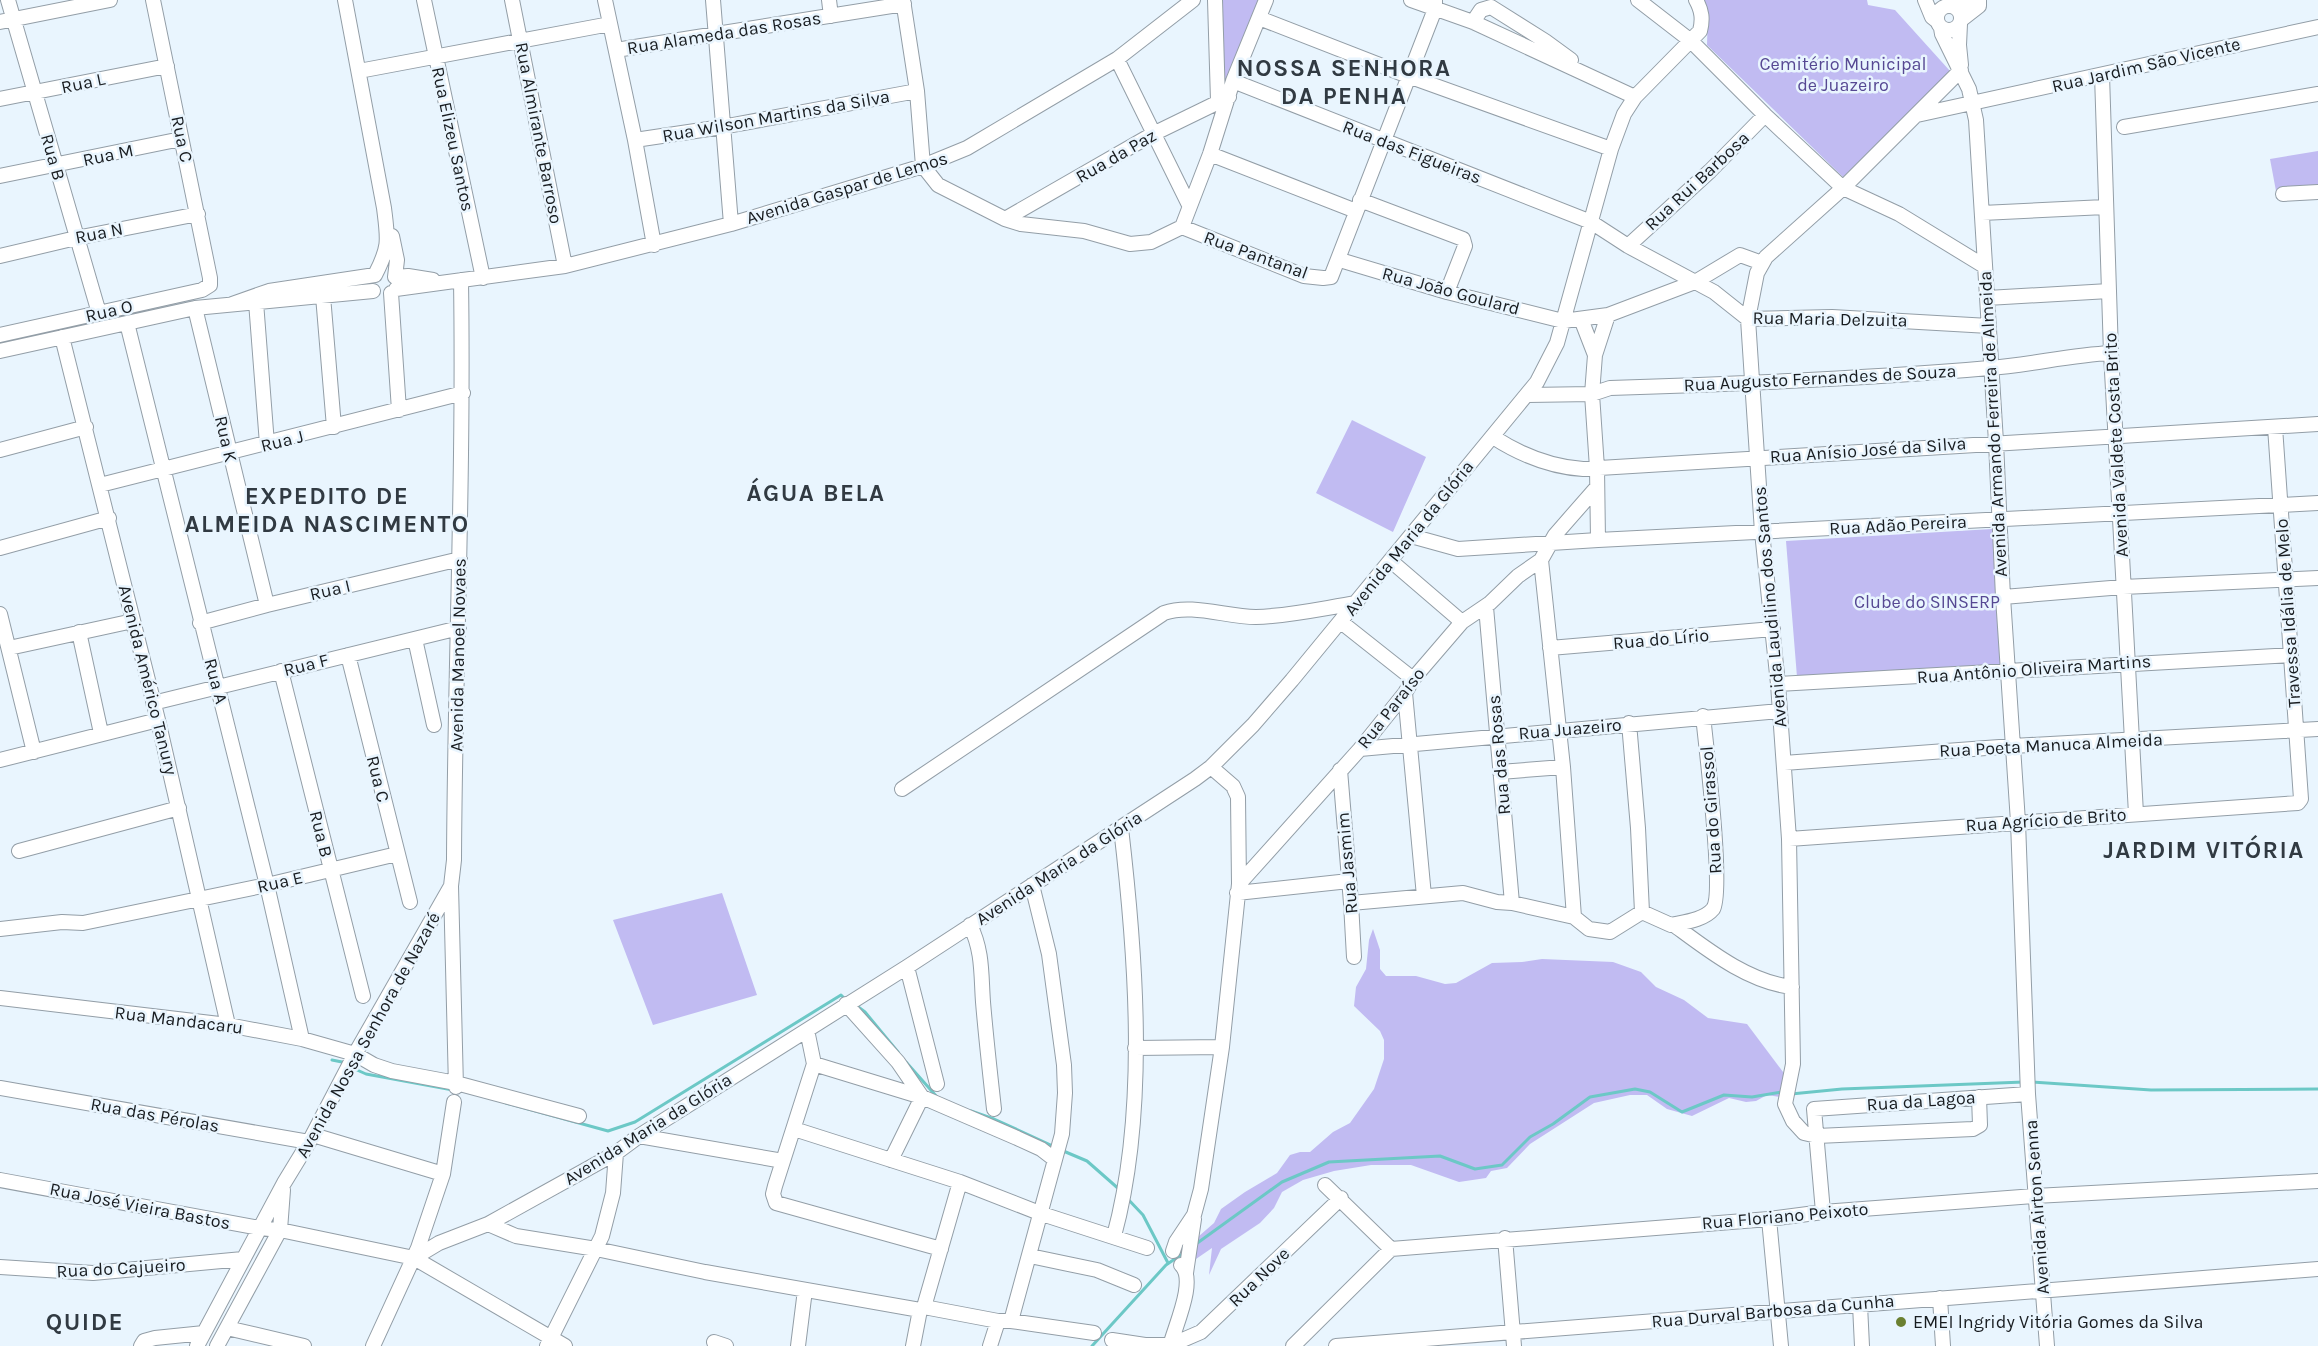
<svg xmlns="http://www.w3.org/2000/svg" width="2318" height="1346" font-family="Karla,sans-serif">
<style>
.green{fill:#c1bbf2}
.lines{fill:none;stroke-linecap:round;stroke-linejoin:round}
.stream{stroke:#6cc8c6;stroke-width:3}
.minor-casing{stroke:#939ea7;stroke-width:16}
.minor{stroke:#fff;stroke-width:14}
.poi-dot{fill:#6b8031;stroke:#e9f5fe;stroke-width:2}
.labels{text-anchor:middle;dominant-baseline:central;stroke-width:5;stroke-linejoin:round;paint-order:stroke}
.street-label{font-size:18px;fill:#181c20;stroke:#e9f5fe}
.park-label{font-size:18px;fill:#564893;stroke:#e9f5fe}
.poi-label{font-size:18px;fill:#181c20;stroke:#e9f5fe;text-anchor:start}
.district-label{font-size:24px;font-weight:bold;letter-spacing:1.5px;fill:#313a42;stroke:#e9f5fe}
</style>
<rect width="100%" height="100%" fill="#e9f5fe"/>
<path class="green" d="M 1220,0 L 1260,0 L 1225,92 L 1221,92 Z
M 1702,0 L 1867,0 L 1868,5 L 1895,10 L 1950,71 L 1843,177 L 1707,45 L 1708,9 Z
M 2318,151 L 2318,188 L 2276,191 L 2270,159 Z
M 1352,420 L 1426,457 L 1393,532 L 1316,493 Z
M 1992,529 L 1996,537 L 2003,668 L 1797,677 L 1786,541 Z
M 722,893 L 757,995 L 653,1025 L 613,920 Z
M 1373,929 L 1380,950 L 1380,969 L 1386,976 L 1416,976 L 1445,984 L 1456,983 L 1492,963 L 1522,962 L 1542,959 L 1613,962 L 1641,972 L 1656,987 L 1684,1000 L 1708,1018 L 1747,1024 L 1792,1084 L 1786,1098 L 1767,1095 L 1756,1101 L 1746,1102 L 1729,1098 L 1692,1116 L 1667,1109 L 1647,1095 L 1630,1095 L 1594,1103 L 1530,1144 L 1507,1168 L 1491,1171 L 1486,1178 L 1459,1182 L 1411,1165 L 1371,1165 L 1334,1171 L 1303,1180 L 1282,1192 L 1274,1208 L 1260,1223 L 1221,1249 L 1209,1275 L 1212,1248 L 1196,1259 L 1191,1243 L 1214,1223 L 1221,1209 L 1245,1192 L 1277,1173 L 1290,1155 L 1300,1152 L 1310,1152 L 1333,1132 L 1350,1123 L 1374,1089 L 1384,1059 L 1384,1040 L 1380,1031 L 1354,1006 L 1356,987 L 1366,969 L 1369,940 Z"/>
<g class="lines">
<path class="stream" d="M 857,1006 L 865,1012 L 898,1052
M 332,1060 L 342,1062
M 906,1062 L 937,1097
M 357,1070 L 366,1074 L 453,1090
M 2031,1082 L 2151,1090 L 2318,1089
M 1791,1094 L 1842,1089 L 2024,1082
M 506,1103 L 608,1131 L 635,1122 L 841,995 L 843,997
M 971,1111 L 994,1119 L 1055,1147
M 1061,1150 L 1087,1161 L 1120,1190
M 1126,1197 L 1143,1215 L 1168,1263
M 1196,1244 L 1282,1182 L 1329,1162 L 1440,1156 L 1475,1169 L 1502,1165 L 1530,1137 L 1553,1124 L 1590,1097 L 1635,1089 L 1650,1092 L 1682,1112 L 1724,1095 L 1752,1097 L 1782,1092
M 1092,1346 L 1166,1265 L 1185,1252"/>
<g class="minor-casing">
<path id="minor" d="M 8,0 L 99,313
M 424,0 L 483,278
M 512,0 L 565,266
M 605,0 L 635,140 L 654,245
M 713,0 L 731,224
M 829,0 L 831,16
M 903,0 L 917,91 L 923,166 L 938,185 L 1005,219 L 1021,224 L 1084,231 L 1130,244 L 1151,242 L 1182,227
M 1215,0 L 1218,101
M 1411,0 L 1473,22 L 1635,97
M 1638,0 L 1691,41 L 1765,115 L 1843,188 L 1899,214 L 1984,266
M 1925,0 L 1932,17 L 1937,21
M1937 18a12 12 0 1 1 24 0a12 12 0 1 1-24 0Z
M 1949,6 L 1972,0
M 1259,18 L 1408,76 L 1611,149
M 1961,20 L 1979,6 L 1979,1
M 0,22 L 110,0
M 1473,22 L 1481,10 L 1491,7 L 1545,41 L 1571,60
M 1960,24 L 1959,45 L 1961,65
M 1941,28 L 1942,34 L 1969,89 L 1976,120 L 1996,442 L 2003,597 L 2018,822 L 2028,1094 L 2047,1346
M 616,50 L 904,4
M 1117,59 L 1189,205
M 1961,70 L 1843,188 L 1766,257 L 1757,273 L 1748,319 L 1762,532 L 1778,684 L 1789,839 L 1793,1064 L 1785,1104 L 1793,1121 L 1804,1133 L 1817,1136 L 1973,1129 L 1980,1125 L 1979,1097
M 359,71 L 610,24
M 2102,75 L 2111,353 L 2136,814
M 1233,81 L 1591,222 L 1628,246 L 1714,292 L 1748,319 L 1832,317 L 1989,326
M 0,99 L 167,66
M 1917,115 L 2318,27
M 2124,127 L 2318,94
M 635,140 L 722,127 L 917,91
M 1210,154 L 1356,211
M 0,176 L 181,139
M 2283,194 L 2318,192
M 1360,200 L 1463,239 L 1465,246 L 1447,292
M 1982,213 L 2105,207
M 1005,219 L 1153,134 L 1229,97
M 1182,227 L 1304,276 L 1323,278 L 1331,277 L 1435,9 L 1435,0
M 1182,227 L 1210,154 L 1233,81 L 1266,0
M 392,236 L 397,260 L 395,277 L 408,276 L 433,280
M 1628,246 L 1710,171 L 1765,115
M 0,256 L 76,238 L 198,214
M 1340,260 L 1447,292 L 1563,321 L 1608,315 L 1695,282 L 1740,255 L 1762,263
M 396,289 L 565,266 L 731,224 L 923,166 L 967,148 L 1117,59 L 1193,0
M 391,293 L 399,410
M 323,296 L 334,427
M 1987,298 L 2109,291
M 256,302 L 267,444
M 232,304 L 269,291 L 375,275 C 390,246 388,240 384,208 L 345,0
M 195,308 L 267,605
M 1581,319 L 1595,355
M 127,323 L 267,885 L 302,1039
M 0,335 L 202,290 L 210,285 L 210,278 L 153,0
M 62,337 L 158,720 L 228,1025
M 0,351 L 195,308 L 373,291
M 1528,395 L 1592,394 L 1610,388 C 1736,384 1863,379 1989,368 C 2030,365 2070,355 2111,353
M 1493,437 C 1521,455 1550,467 1583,469 L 2318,424
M 0,450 L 86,427
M 100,485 L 463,393
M 1411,536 L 1458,549 L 1598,540 L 2318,503
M 1598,540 L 1597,468 L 1592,394 L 1595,355 L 1608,315
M 0,548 L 109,518
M 1541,560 L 1563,767 L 1574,917
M 1391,561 L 1462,622
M 2003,597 L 2123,587 L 2318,578
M 1486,607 L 1512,903
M 0,614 L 34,752
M 1341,622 L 1413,679
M 200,623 L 267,605 L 460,559
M 79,632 L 101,733
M 415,639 L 434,725
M 9,648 L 133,621
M 1550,648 L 1773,629
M 348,655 L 410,902
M 281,671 L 363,996
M 1778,684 L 2291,655
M 1405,693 L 1424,896
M 153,703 L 459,628
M 1629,723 L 1638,828 L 1642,912
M 1360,749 L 1780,711
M 0,760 L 158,720
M 1784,763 L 2013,746 L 2318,729
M 1340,770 L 1351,903 L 1354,957
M 1500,772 L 1563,767
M 902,789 L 1164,613 C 1192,603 1226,617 1256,617 C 1290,616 1324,608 1357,603
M 1789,839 L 2298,803 L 2301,799 L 2275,427
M 19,851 L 179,808
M 1239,884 L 1360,749 L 1405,693 L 1413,679 L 1462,622 L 1490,603 L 1518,576 L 1541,560 L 1555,535 L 1597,487
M 1237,893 L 1349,881
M 1351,903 L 1463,893 L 1497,902 L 1512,903 L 1574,917 L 1589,929 L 1610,932 L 1642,912 L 1671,925 C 1685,922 1704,920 1713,909 C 1724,894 1706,744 1703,716
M 970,925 C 983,951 981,975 983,1002 C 986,1038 990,1073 994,1109
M 1674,925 C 1708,950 1748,982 1792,987
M 0,929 L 62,922 L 83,923 L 267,885 L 397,854
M 907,967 L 937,1084
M 0,998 L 228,1025 L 302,1039 L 355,1054 L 374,1065 L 392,1071 L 456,1083 L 579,1116
M 846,1004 L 898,1062 L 922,1097 L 891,1160
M 807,1030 L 814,1064 L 775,1186 L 773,1194 L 776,1203 L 941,1249
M 1135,1048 L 1222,1047
M 814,1064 L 922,1097 L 1017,1138 L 1041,1149 L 1054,1159
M 456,1087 L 451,886 L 454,860 C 455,667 464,474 461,280
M 0,1088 L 309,1142
M 794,1129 L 960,1182 L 1042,1214 L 1147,1248
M 313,1135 L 443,1174
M 639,1136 L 783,1161
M 0,1180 L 260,1228 L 280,1230 L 414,1258 L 565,1346
M 1325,1185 L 1391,1249
M 1823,1212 L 1814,1109 L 2028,1094
M 1769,1219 L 1781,1346
M 488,1224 L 516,1236 L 596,1249 L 705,1272 L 920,1310 L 924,1307 L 998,1321 L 1011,1321 L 1094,1333
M 1114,1236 C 1148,1111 1136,956 1121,828
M 1505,1238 L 1514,1346
M 1173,1251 L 1176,1242 L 1194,1215 L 1201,1189 L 1222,1047 L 1239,884 L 1238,797 L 1233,786 L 1211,767
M 1030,1256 L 1097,1270 L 1134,1285
M 414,1258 L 439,1243 L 488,1224 L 616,1153 L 639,1136 L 907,967 L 1195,779 L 1211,767 L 1253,725 L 1292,680 L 1537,382 L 1557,343 L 1611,149 L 1624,114 L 1635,97 L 1700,31 C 1703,19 1702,11 1696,0
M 0,1267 L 93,1273 L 243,1259
M 1186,1273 L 1194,1219
M 1940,1298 L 1943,1346
M 1860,1305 L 1862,1346
M 924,1307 L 960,1182
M 1011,1321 L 1062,1134 L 1065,1093 L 1064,1065 L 1049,954 L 1032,885
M 227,1328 L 304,1346
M 1112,1340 L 1145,1345 L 1171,1345 L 1201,1332 L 1341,1198
M 714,1342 L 726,1346
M 141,1346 L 144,1341 L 155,1338 L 204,1333
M 197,1346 L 284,1183 L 309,1142 L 355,1054 L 451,886
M 217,1346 L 280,1230 L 283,1190
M 373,1346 L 418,1248 L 443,1174 L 454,1102
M 547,1346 L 602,1236 L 613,1193 L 616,1153
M 798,1346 L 805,1290
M 913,1346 L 920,1310
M 990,1346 L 998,1321
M 1170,1346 C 1175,1326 1197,1280 1181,1265
M 1293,1346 L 1391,1249 L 1769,1219 L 1823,1212 L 2035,1196 L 2318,1181
M 1336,1346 L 2318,1269"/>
</g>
<use href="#minor" class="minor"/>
</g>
<circle class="poi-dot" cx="1901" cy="1322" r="6"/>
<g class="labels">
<g class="street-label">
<text transform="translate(724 33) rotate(-9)">Rua Alameda das Rosas</text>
<text transform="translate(2146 65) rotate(-13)">Rua Jardim São Vicente</text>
<text transform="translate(83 83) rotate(-12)">Rua L</text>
<text transform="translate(776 116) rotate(-10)">Rua Wilson Martins da Silva</text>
<text transform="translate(539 133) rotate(79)">Rua Almirante Barroso</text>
<text transform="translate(182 139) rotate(78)">Rua C</text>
<text transform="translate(453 139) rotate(78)">Rua Elizeu Santos</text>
<text transform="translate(1412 152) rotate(21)">Rua das Figueiras</text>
<text transform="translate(108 155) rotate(-12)">Rua M</text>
<text transform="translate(1116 156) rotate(-30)">Rua da Paz</text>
<text transform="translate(53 157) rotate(74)">Rua B</text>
<text transform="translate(1697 181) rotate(-43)">Rua Rui Barbosa</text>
<text transform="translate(847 188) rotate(-17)">Avenida Gaspar de Lemos</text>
<text transform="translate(99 233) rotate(-11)">Rua N</text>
<text transform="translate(1256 255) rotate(20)">Rua Pantanal</text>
<text transform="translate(1451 291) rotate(15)">Rua João Goulard</text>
<text transform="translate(109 311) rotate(-13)">Rua O</text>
<text transform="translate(1830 319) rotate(1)">Rua Maria Delzuita</text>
<text transform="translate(1820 378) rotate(-3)">Rua Augusto Fernandes de Souza</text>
<text transform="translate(1993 424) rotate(-93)">Avenida Armando Ferreira de Almeida</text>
<text transform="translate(226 439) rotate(77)">Rua K</text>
<text transform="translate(282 441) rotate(-14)">Rua J</text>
<text transform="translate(2116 445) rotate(-93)">Avenida Valdete Costa Brito</text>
<text transform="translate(1868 450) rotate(-4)">Rua Anísio José da Silva</text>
<text transform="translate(1898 525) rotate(-3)">Rua Adão Pereira</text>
<text transform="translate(1409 538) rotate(-51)">Avenida Maria da Glória</text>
<text transform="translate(330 590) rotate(-13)">Rua I</text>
<text transform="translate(1770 607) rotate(-95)">Avenida Laudilino dos Santos</text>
<text transform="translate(2288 613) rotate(-94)">Travessa Idália de Melo</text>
<text transform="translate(1661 639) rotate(-5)">Rua do Lírio</text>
<text transform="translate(458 655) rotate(-89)">Avenida Manoel Novaes</text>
<text transform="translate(306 665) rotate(-14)">Rua F</text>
<text transform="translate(2034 669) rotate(-4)">Rua Antônio Oliveira Martins</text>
<text transform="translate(148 680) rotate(76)">Avenida Américo Tanury</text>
<text transform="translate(216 681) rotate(75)">Rua A</text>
<text transform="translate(1391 708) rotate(-52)">Rua Paraíso</text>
<text transform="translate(1570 729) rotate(-5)">Rua Juazeiro</text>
<text transform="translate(2051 745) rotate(-3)">Rua Poeta Manuca Almeida</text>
<text transform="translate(1499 755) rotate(-95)">Rua das Rosas</text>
<text transform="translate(378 779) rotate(76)">Rua C</text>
<text transform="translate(1711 810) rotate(-94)">Rua do Girassol</text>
<text transform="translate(2046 820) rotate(-4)">Rua Agrício de Brito</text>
<text transform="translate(321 834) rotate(76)">Rua B</text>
<text transform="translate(1347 863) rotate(-95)">Rua Jasmim</text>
<text transform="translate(1059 868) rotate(-33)">Avenida Maria da Glória</text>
<text transform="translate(280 882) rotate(-13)">Rua E</text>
<text transform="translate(179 1020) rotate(7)">Rua Mandacaru</text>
<text transform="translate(368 1035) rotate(-61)">Avenida Nossa Senhora de Nazaré</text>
<text transform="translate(1921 1101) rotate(-4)">Rua da Lagoa</text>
<text transform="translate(155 1115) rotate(10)">Rua das Pérolas</text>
<text transform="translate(648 1129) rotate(-32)">Avenida Maria da Glória</text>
<text transform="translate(140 1206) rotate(11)">Rua José Vieira Bastos</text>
<text transform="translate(2037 1207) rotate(-94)">Avenida Airton Senna</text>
<text transform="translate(1785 1216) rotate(-5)">Rua Floriano Peixoto</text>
<text transform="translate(121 1268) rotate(-3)">Rua do Cajueiro</text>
<text transform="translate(1259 1277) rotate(-44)">Rua Nove</text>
<text transform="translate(1773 1311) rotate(-5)">Rua Durval Barbosa da Cunha</text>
</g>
<g class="park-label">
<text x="1843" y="64">Cemitério Municipal<tspan x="1843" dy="21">de Juazeiro</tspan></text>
<text x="1927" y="602">Clube do SINSERP</text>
</g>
<g class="poi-label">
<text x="1913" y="1322">EMEI lngridy Vitória Gomes da Silva</text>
</g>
<g class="district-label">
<text x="1344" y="68">NOSSA SENHORA<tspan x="1344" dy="28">DA PENHA</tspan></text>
<text x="816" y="493">ÁGUA BELA</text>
<text x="327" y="496">EXPEDITO DE<tspan x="327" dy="28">ALMEIDA NASCIMENTO</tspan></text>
<text x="2204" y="850">JARDIM VITÓRIA</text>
<text x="85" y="1322">QUIDE</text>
</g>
</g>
</svg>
